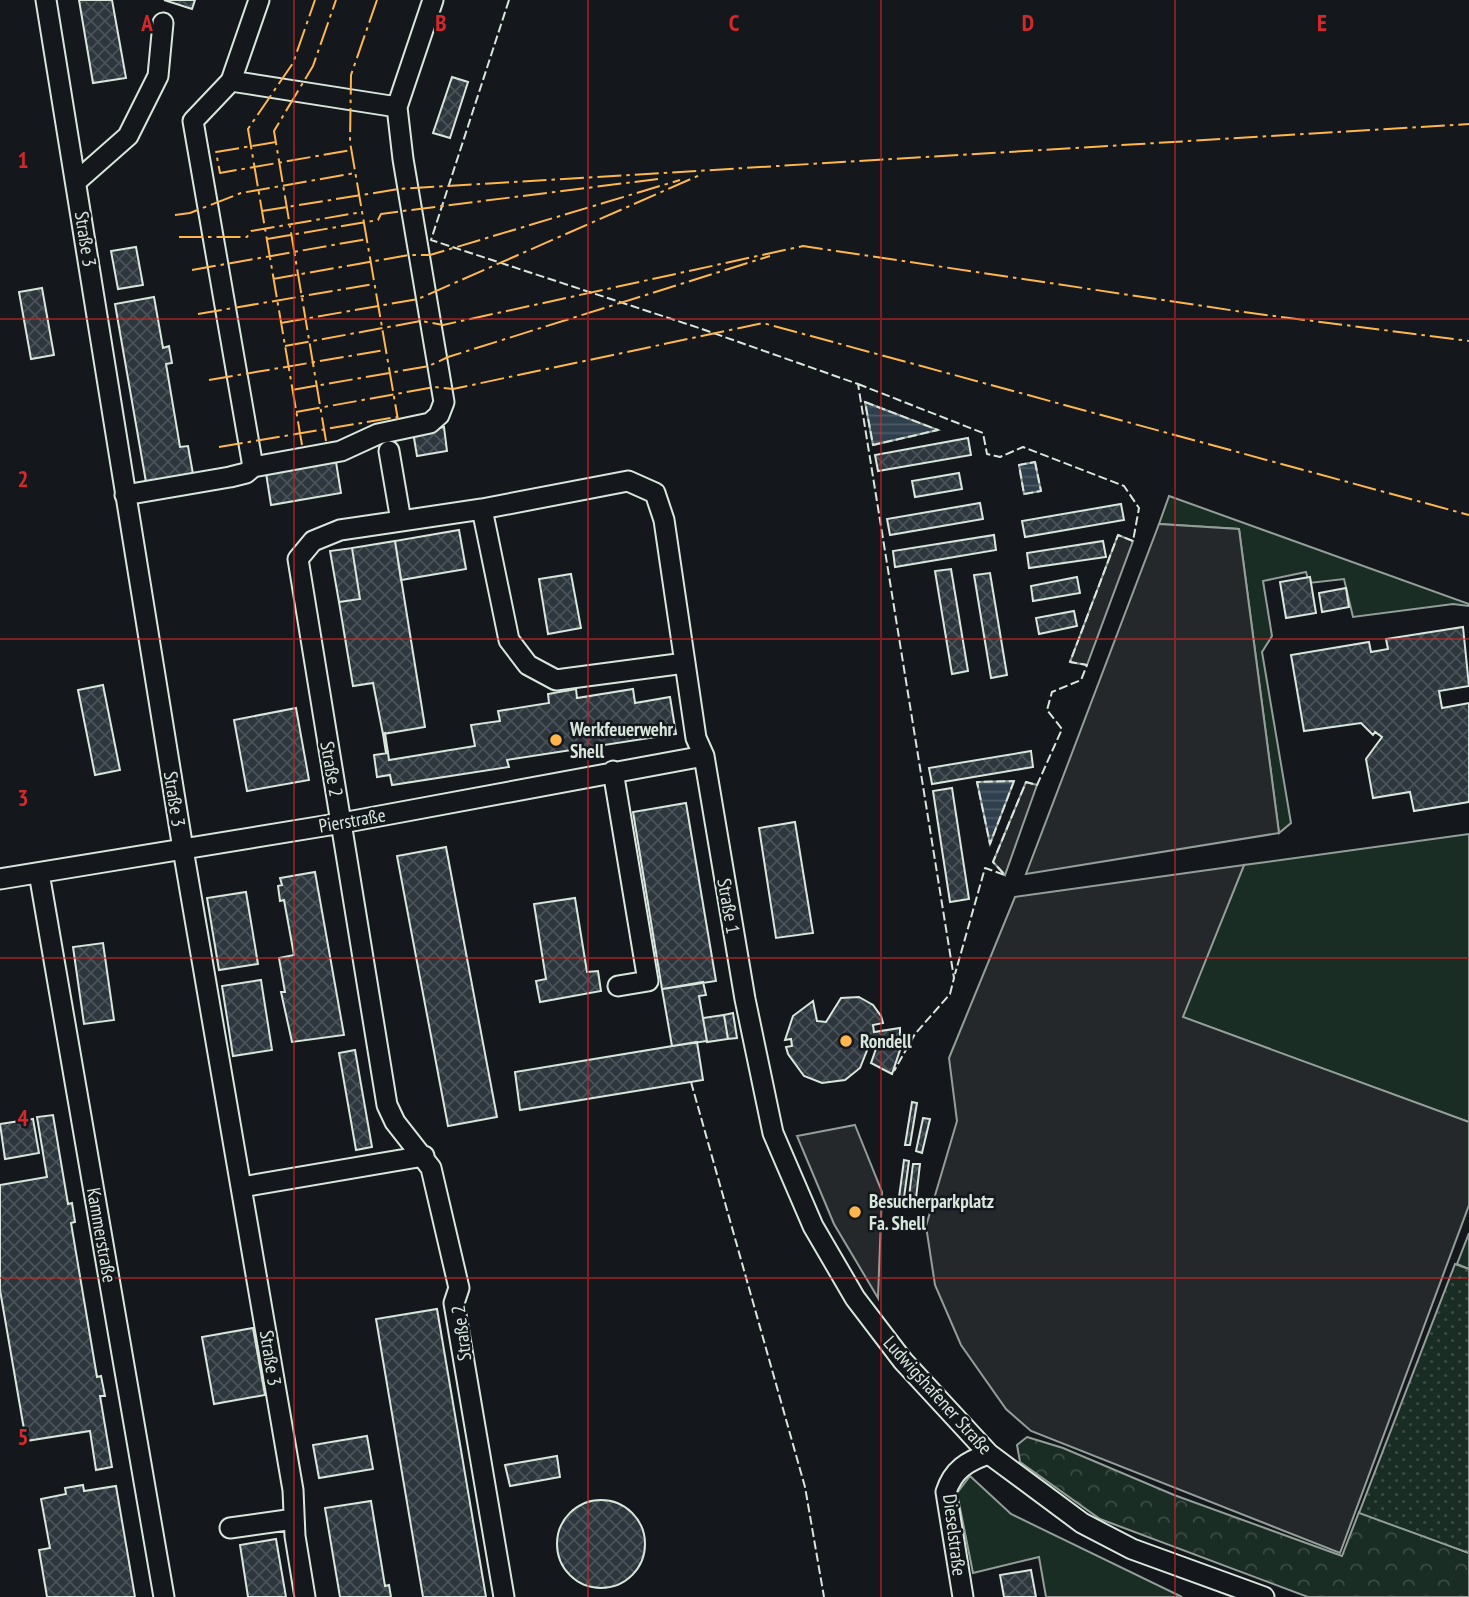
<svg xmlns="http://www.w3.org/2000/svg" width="1469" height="1597" font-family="'PT Sans Narrow',sans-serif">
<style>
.grass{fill:#1a2d24;stroke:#939e99;stroke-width:2}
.forest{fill:url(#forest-crowns);stroke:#939e99;stroke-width:2}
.garden{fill:url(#garden-dots);stroke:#939e99;stroke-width:2}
.parking{fill:#24282b;stroke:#939e99;stroke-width:2}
.water{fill:url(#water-rules);stroke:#939e99;stroke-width:2}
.building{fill:url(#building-cross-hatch);stroke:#d8e6dc;stroke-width:2}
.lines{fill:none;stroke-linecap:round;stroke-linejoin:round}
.minor-casing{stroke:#d8e6dc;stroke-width:23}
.minor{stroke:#14181c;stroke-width:19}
.fence{stroke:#d8e6dc;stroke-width:2;stroke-dasharray:9 3.5;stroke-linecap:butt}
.power{stroke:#ffb74d;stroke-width:2;stroke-dasharray:24 5 3.5 5;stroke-linecap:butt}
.grid{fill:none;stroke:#d62828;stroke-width:2;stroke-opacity:0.55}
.poi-dot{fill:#ffb74d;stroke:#14181c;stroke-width:2.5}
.labels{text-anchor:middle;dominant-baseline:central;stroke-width:5;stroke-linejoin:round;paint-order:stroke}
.street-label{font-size:19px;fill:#d8e6dc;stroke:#14181c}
.poi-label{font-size:19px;font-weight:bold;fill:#d8e6dc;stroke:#14181c;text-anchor:start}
.grid-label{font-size:23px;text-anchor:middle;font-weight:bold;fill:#d62828;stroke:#14181c;stroke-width:5;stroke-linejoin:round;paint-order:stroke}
</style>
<defs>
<pattern id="forest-crowns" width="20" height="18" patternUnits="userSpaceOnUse" patternTransform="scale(1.75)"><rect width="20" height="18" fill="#1a2d24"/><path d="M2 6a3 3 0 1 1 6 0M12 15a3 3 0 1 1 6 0" fill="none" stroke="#3b4b43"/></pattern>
<pattern id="garden-dots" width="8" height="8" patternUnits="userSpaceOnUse" patternTransform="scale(1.75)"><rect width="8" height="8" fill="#1a2d24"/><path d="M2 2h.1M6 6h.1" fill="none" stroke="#3b4b43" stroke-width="1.8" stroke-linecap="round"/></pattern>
<pattern id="water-rules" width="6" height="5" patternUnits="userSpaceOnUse" patternTransform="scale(1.75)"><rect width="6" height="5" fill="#2f3f4d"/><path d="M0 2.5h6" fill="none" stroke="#4c5b66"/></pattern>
<pattern id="building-cross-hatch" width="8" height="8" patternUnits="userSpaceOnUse" patternTransform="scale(1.75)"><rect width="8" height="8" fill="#2c363c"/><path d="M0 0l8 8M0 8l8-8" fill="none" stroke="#4a5358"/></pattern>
</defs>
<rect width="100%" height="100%" fill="#14181c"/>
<path class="grass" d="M 1169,496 L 1469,604 L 1469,606 L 1453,604 L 1353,617 L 1344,579 L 1309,583 L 1306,572 L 1263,581 L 1272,636 L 1262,652 L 1291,823 L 1279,833 L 1239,529 L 1159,524 Z
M 1469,834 L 1469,1122 L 1182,1017 L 1244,865 Z
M 1469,1233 L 1469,1269 L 1457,1264 Z
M 970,1476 L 1011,1514 L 1182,1597 L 1046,1597 L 1039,1557 L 973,1573 L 957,1493 Z"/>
<path class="forest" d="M 1027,1437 L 1063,1448 L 1174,1495 L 1342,1556 L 1359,1512 L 1469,1553 L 1469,1597 L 1308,1597 L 1100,1519 L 1020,1462 L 1017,1445 Z"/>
<path class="garden" d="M 1455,1264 L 1469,1269 L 1469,1553 L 1359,1513 Z"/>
<path class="parking" d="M 1159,524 L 1239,529 L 1279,833 L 1026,874 Z
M 1118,535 L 1133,541 L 1087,665 L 1070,662 Z
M 1026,782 L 1037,785 L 1005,875 L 993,862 Z
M 1244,865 L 1183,1017 L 1469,1122 L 1469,1205 L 1340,1553 L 1031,1431 L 1006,1409 L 961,1345 L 935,1285 L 926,1226 L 957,1121 L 949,1058 L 1015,897 Z
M 855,1125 L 882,1192 L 878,1298 L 834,1224 L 797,1136 Z"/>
<path class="water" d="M 865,402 L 938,430 L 873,445 Z
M 1035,462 L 1041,491 L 1024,494 L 1019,465 Z
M 1014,781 L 990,844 L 977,782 Z"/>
<path class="building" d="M 79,0 L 112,0 L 126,78 L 93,83 Z
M 164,0 L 195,0 L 192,9 Z
M 452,77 L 468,82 L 450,138 L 433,133 Z
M 136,247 L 143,285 L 118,289 L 111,251 Z
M 42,288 L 54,355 L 31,359 L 19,292 Z
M 154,297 L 163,348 L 169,346 L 172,363 L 166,364 L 180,447 L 188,446 L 193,474 L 146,482 L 115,304 Z
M 444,427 L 447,451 L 417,456 L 413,432 Z
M 968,438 L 971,455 L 878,471 L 875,455 Z
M 336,462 L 341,493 L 271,505 L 266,473 Z
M 959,473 L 962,489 L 915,497 L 912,481 Z
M 980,503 L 983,519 L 890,535 L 887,519 Z
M 1121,504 L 1124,520 L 1025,537 L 1022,521 Z
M 459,530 L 466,569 L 401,580 L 395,541 Z
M 994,535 L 996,550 L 895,567 L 893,551 Z
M 395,541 L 425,727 L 383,734 L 373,683 L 353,686 L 339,602 L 360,599 L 352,548 Z
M 1103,541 L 1106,557 L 1029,568 L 1027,553 Z
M 352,548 L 360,599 L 339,602 L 330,551 Z
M 951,569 L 968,671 L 952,674 L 935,571 Z
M 990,573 L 1007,675 L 991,678 L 974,575 Z
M 571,574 L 581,628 L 548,634 L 539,579 Z
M 1077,577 L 1080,593 L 1033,601 L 1031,586 Z
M 1310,577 L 1316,613 L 1286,618 L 1280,582 Z
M 1346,588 L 1349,607 L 1322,612 L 1319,593 Z
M 1074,611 L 1077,626 L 1039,634 L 1036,618 Z
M 1463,627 L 1469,686 L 1439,691 L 1442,708 L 1469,703 L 1469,802 L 1414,811 L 1410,792 L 1373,798 L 1366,759 L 1382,737 L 1375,732 L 1373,735 L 1361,723 L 1304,731 L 1291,655 L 1369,642 L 1371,652 L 1388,649 L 1386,639 Z
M 103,685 L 120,770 L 95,775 L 78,690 Z
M 576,689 L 577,698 L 633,689 L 635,703 L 670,697 L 676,734 L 507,760 L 509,767 L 392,785 L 390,775 L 377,777 L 374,755 L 388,753 L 389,760 L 475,746 L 471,725 L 500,721 L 498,711 L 549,703 L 548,694 Z
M 296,708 L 309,780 L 247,791 L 234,720 Z
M 385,733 L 388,753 L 386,753 L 383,734 Z
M 1031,751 L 1033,767 L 932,784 L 929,768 Z
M 952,788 L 969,899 L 950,902 L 933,791 Z
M 686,803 L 716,981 L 662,989 L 633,812 Z
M 795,822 L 813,933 L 776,938 L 759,828 Z
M 446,847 L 497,1117 L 448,1126 L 397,856 Z
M 315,872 L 344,1035 L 292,1042 L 281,992 L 285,992 L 279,958 L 294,955 L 284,900 L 280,901 L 278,886 L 282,885 L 280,878 Z
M 246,892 L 258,964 L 219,970 L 207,898 Z
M 575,898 L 587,972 L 598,971 L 601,991 L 540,1002 L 536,981 L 546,979 L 534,904 Z
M 103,943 L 114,1020 L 84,1024 L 73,947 Z
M 261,980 L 272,1050 L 233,1056 L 222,986 Z
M 703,982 L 706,995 L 699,996 L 707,1041 L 672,1046 L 662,989 Z
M 859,997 L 873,1005 L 881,1016 L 883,1023 L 873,1025 L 874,1032 L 900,1028 L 900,1050 L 892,1074 L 871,1063 L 878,1043 L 874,1042 L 870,1043 L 860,1068 L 845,1080 L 822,1083 L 804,1076 L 788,1054 L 786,1047 L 792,1046 L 791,1039 L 785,1040 L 793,1016 L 813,1001 L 817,1021 L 826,1022 L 841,998 Z
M 733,1013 L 737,1038 L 728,1039 L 724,1015 Z
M 724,1015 L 728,1039 L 707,1042 L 703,1018 Z
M 697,1042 L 703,1080 L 520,1110 L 515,1072 Z
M 355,1050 L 372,1147 L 356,1150 L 339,1053 Z
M 912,1102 L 917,1103 L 910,1145 L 905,1145 Z
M 53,1115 L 68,1204 L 72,1203 L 75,1222 L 71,1223 L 97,1377 L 101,1376 L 105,1396 L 100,1396 L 112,1467 L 96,1470 L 90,1431 L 26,1441 L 0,1290 L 0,1185 L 47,1177 L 37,1117 Z
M 923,1118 L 930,1119 L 922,1153 L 916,1151 Z
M 33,1119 L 39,1153 L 5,1159 L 0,1124 Z
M 904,1160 L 909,1161 L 903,1205 L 898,1205 Z
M 913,1164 L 920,1164 L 916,1198 L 909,1197 Z
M 437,1309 L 486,1597 L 423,1597 L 376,1319 Z
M 253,1328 L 265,1395 L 214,1404 L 202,1337 Z
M 367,1436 L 373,1469 L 319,1478 L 313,1445 Z
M 557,1456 L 560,1477 L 510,1486 L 505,1465 Z
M 83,1485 L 84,1491 L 116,1486 L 135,1597 L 47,1597 L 39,1550 L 50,1548 L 41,1499 L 66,1494 L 65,1488 Z
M557 1544a44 44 0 1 1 88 0a44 44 0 1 1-88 0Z
M 371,1501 L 385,1586 L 389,1585 L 391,1597 L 340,1597 L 325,1508 Z
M 276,1539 L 286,1597 L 248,1597 L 240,1545 Z
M 1031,1570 L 1036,1597 L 1004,1597 L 1000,1575 Z"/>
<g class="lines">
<g class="minor-casing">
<path id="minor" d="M 46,0 L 183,849 L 293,1490 L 295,1536 L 305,1597
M 259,0 L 231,81 L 397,107 L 433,0
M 77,181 L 128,136 L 158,76 L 163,23
M 389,451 L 401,521
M 253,467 L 341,451 L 378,434 L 430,423 L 439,415 L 444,402 L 403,159 L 397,107
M 125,495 L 230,477 L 246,473 L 253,467 L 193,121 L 231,81
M 482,509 L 509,640 L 528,665 L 556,680 L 685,663
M 613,771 L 648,981 L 618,986
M 39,873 L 164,1597
M 0,879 L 342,823 L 704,756
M 242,1187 L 424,1156
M 230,1528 L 294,1519
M 504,1597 L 454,1303 L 459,1288 L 431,1168 L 395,1122 L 387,1105 L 298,559 L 313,541 L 340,530 L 482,509 L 628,481 L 655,493 L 664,520 L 696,738 L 704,756 L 745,999 L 773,1133 L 813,1226 L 855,1298 L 903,1361 L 989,1454 L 1082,1523 L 1132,1549 L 1264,1597
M 963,1597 L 946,1492 C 953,1470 967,1461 989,1454"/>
</g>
<use href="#minor" class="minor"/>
<path class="fence" d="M 509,0 L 431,240 L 699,328 L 858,384 L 954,978 L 950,994 L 915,1034 L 894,1071
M 858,384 L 983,433 L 987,454 L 1000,457 L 1023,447 L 1124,486 L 1139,508 L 1133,541 L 1118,535 L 1070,662 L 1087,665 L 1081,680 L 1052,692 L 1047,710 L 1062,729 L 1037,785 L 1026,782 L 993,862 L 1005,875 L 985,868 L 955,974
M 865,402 L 938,430 L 873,445 Z
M 1035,462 L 1041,491 L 1024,494 L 1019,465 Z
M 1014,781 L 990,844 L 977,782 Z
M 691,1082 L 805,1487 L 824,1597"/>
<path class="power" d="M 377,0 L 351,75 L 350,142 L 398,420
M 276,142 L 216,152 L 220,173 L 351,150
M 262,211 L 399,189 L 1469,124
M 175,215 L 190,213 L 241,193 L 355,173
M 179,237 L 247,237 L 251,231 L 362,212
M 267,239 L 378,220 L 381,214 L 403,211 L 658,179
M 192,270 L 367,239
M 273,279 L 409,255 L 430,255 L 680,180
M 198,314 L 374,284
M 281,323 L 418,299 L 700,175
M 285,346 L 421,321 L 443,325 L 803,246 L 1243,312 L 1469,341
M 209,380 L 385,350
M 292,390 L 429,366 L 448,357 L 770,256
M 296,412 L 435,387 L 453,389 L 763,323 L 1469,515
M 326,441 L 274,131 L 313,66 L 336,0
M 302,445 L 248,129 L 293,63 L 315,0
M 219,447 L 397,417"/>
</g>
<path class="grid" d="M 294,0 L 294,1597M 588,0 L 588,1597M 881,0 L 881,1597M 1175,0 L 1175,1597M 0,319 L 1469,319M 0,639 L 1469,639M 0,958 L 1469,958M 0,1278 L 1469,1278"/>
<g class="poi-dot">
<circle cx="556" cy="740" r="7"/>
<circle cx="846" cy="1041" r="7"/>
<circle cx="855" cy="1212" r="7"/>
</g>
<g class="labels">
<g class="street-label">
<text transform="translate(86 239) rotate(81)">Straße 3</text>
<text transform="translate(332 769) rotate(80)">Straße 2</text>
<text transform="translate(175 799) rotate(81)">Straße 3</text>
<text transform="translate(352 820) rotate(-10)">Pierstraße</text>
<text transform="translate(729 906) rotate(80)">Straße 1</text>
<text transform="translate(102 1235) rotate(80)">Kammerstraße</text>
<text transform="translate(461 1333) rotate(-97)">Straße 2</text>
<text transform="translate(271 1358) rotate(81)">Straße 3</text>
<text transform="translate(938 1395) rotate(48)">Ludwigshafener Straße</text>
<text transform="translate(955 1535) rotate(83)">Dieselstraße</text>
</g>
<g class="poi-label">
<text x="570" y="729">Werkfeuerwehr<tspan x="570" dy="22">Shell</tspan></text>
<text x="860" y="1041">Rondell</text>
<text x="869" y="1201">Besucherparkplatz<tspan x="869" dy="22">Fa. Shell</tspan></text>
</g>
</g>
<g class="grid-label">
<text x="147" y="31">A</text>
<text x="441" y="31">B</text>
<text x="734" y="31">C</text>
<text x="1028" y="31">D</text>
<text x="1322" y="31">E</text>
<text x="23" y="168">1</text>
<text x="23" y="487">2</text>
<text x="23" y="806">3</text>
<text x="23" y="1126">4</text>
<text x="23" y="1445">5</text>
</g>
</svg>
